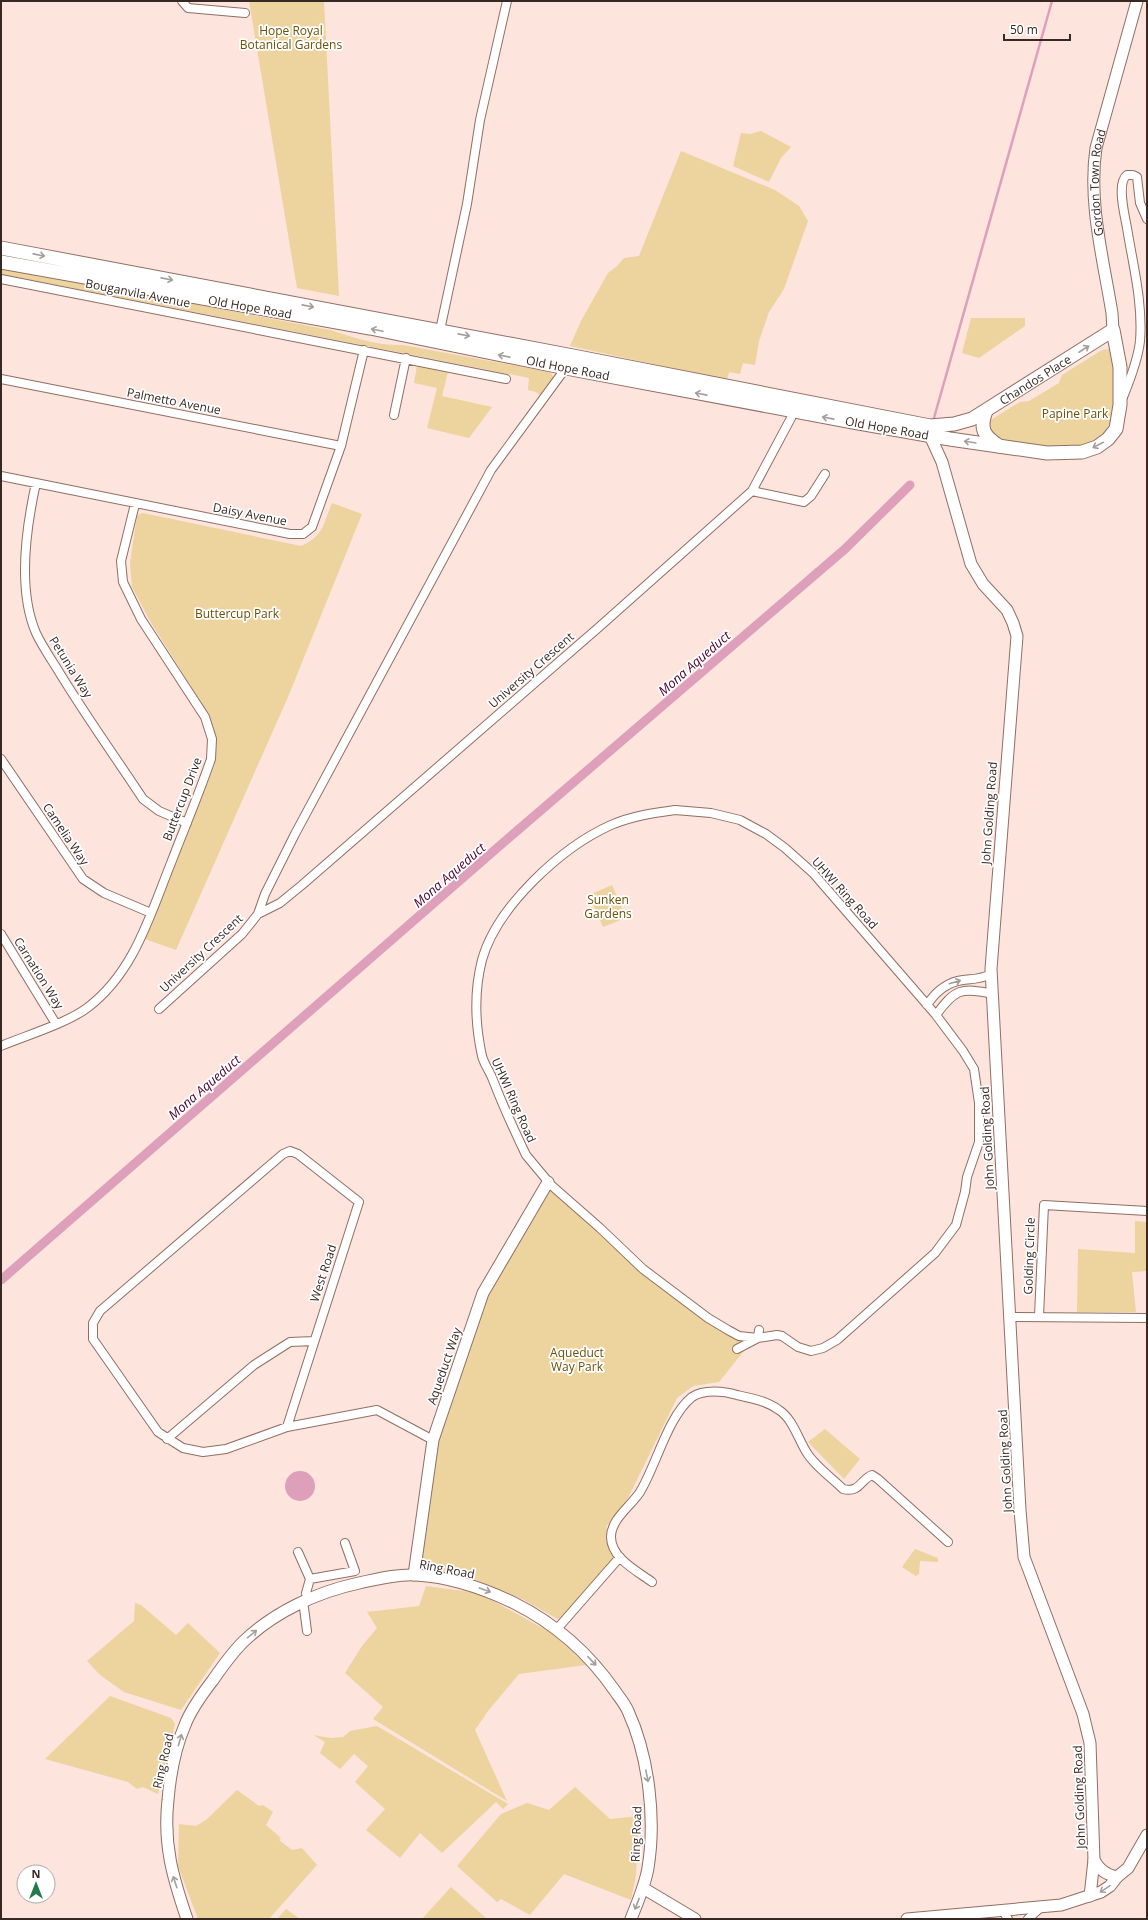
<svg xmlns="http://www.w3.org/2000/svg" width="1148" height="1920" font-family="'Open Sans',sans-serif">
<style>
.green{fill:#edd39d}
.water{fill:#dd9fb9}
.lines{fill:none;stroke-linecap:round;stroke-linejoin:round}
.stream{stroke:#dd9fb9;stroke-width:2.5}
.canal{stroke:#dd9fb9;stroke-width:9}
.street-casing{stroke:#916e62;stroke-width:10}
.secondary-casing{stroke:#916e62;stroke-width:13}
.primary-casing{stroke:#916e62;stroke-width:15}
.street{stroke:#fff;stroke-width:8}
.secondary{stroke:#fff;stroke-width:11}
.primary{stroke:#fff;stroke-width:13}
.oneway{stroke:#a59e9c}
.labels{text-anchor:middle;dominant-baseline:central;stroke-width:3.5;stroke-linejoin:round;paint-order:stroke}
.park-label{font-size:12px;fill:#6b5006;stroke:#fff}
.street-label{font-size:12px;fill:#372823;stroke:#fff}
.water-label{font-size:13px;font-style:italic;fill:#4e042f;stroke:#fff}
</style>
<rect width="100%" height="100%" fill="#fde4dd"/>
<path class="green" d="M 249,1 L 324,1 L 339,296 L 297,288 Z
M 761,131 L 791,147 L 781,158 L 769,182 L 733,166 L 741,133 L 750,134 Z
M 681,151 L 775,190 L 799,206 L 808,221 L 784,289 L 769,312 L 759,341 L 755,365 L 743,363 L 740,374 L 729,372 L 727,380 L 570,346 L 581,321 L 608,273 L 617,266 L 624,258 L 639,256 Z
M 1,267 L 330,330 C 355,338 377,346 403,345 L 544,371 L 551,373 L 554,378 L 542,397 L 536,392 L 528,390 L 529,378 L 1,274 Z
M 971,318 L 1025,318 L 1025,326 L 979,358 L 962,353 Z
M 1110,349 L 1116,356 C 1115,376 1118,402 1111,420 C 1107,430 1097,444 1087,447 C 1063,454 1018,442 993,437 L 989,431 L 989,421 L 1020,402 L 1029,401 L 1059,383 L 1062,375 L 1102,350 Z
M 417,365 L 448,372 L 442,396 L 492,407 L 469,438 L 427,428 L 437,388 L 414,383 Z
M 332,503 L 362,514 L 288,697 L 176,950 L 145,939 L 214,767 C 217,748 216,733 209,715 L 150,621 L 132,587 L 130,563 L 137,515 L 143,513 L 301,546 C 324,536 323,524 332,503 Z
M 612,885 L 626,918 L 603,927 L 589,895 Z
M 549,1187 L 668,1292 L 751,1342 L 719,1382 L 693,1386 L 677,1398 L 628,1498 L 606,1527 L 616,1558 L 561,1621 L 524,1600 L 469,1577 L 418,1571 L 439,1432 L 486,1293 Z
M 1135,1221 L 1147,1222 L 1147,1271 L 1132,1272 L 1136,1312 L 1077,1312 L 1078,1249 L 1135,1253 Z
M 825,1429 L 860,1459 L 844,1479 L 808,1442 Z
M 915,1549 L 938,1558 L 938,1562 L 920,1561 L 919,1574 L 916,1576 L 902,1567 Z
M 426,1586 L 479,1593 L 555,1635 L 586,1665 L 519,1674 L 488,1711 L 475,1730 L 507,1801 L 373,1719 L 383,1707 L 345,1673 L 362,1646 L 377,1628 L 367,1612 L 419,1606 Z
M 135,1603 L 141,1605 L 176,1635 L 188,1623 L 220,1653 L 181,1710 L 124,1692 L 100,1675 L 87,1661 L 134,1621 Z
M 110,1696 L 171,1718 L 175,1724 L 158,1794 L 143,1787 L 137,1789 L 128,1782 L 45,1759 Z
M 377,1726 L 508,1804 L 503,1809 L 496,1802 L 442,1853 L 420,1833 L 400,1858 L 366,1830 L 385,1809 L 355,1782 L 368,1766 L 354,1754 L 340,1769 L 320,1753 L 325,1742 L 313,1735 L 331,1738 L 343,1737 L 350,1731 Z
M 575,1787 L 610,1819 L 639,1816 L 636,1875 L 631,1900 L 564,1874 L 530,1915 L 501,1899 L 497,1902 L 457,1866 L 501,1814 L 527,1803 L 549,1810 Z
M 237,1790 L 259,1806 L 263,1805 L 273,1812 L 266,1825 L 281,1838 L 279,1840 L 292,1850 L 302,1848 L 317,1865 L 269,1919 L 198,1919 L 178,1866 L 179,1824 L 196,1826 L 206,1820 Z
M 451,1887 L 487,1919 L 422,1919 Z
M 286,1909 L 300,1919 L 277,1919 Z"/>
<path class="water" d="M285 1486a15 15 0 1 1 30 0a15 15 0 1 1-30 0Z"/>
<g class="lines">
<path class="stream" d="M 934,418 L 1052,1"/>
<path class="canal" d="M 1,1280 L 511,836 L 845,549 L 910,485"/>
<g class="street-casing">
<path id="street" d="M 182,1 L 188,8 L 245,13
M 1,279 L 506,379
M 439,335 L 467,204 L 480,120 L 507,1
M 1,379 L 341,446
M 1123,397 C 1130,380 1138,359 1140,341 C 1143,303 1133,265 1127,228 C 1125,216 1116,183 1127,175 L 1133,175 L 1137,177 L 1140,203 L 1147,219
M 394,415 L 406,358
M 1,476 L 290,534 L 303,534 L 312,527 L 341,446 L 364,350
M 36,483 C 26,528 17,589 36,633 C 41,644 49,656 56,667 C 83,712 114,755 143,799 L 159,811 L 187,823
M 752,491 L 804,502 L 811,496 L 825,474
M 1,759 L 83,879 L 104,893 L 151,913
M 675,810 L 711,813 L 740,820 L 766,834 L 785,848 L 813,873 L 936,1015 L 963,1051 L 974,1069 L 979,1103 L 979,1142 L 967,1177 L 965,1192 L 956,1225 L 935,1253 L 837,1340 L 823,1348 L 811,1351 L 798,1347 L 782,1336 L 777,1335 L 758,1338 L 739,1336 L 728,1330 L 708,1318 L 643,1269 L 600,1228 L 551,1185 L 526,1155 C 514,1130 503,1106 493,1080 C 490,1072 484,1064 482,1056 C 475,1024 474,991 482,960 C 497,906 562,847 611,825 C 632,816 653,813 675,810 Z
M 258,914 L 280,903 L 302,885 L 598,628 L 752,491 L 791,418
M 1,934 L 56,1024
M 927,1005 C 936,991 947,982 963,980 C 973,979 982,979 991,974
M 159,1009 L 242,934 L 258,914 L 265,894 L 295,834 L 491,470 L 568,365
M 936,1015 C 955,989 961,987 993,994
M 1,1046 C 25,1036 67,1023 87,1008 C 134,973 150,915 171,863 C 184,829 199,794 211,759 L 212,739 L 205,717 L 141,619 L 123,582 L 121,561 L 135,504
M 1039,1316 L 1044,1205 L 1147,1211
M 1010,1317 L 1147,1318
M 737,1349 L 758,1338 L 759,1330
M 287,1427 L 359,1202 L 298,1154 L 290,1151 L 283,1154 L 100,1311 L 93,1323 L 93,1339 L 158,1432 L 183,1448 L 203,1452 L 226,1449 L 287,1427 L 377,1410 L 433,1440
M 167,1439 L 254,1365 L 290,1342 L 314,1341
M 298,1552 L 310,1579 L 306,1593
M 310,1579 L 355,1571 L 345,1543
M 652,1582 C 637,1571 611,1558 611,1537 C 611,1519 631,1506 640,1492 C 656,1466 668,1416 692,1397 C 704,1389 724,1391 737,1395 C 751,1398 767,1401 779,1410 C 793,1419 798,1439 807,1453 C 815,1466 832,1478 843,1489 C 860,1493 860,1480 872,1475 L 878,1479 L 948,1542
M 304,1608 L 307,1631
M 557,1629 L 620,1557
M 1003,1911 L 1008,1919
M 1028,1919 L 1040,1908"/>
</g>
<g class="secondary-casing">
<g id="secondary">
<path id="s1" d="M 1113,330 L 1112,313 C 1103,258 1088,202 1096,148 L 1137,1"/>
<path d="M 927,429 L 942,462 L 971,564 L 983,584 L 1007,610 L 1013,623 L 1017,636 L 991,969 L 1020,1510 L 1024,1557 L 1083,1714 L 1090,1743 L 1094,1860 L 1090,1896"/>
<path d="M 414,1575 L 433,1440 L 438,1425 L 483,1293 L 548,1182"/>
<path d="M 1094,1860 C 1100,1870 1105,1874 1117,1877 L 1128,1868 L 1147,1835"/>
<path d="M 643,1888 L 695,1919"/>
<path d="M 187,1919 C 173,1878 163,1845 168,1800 C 170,1776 175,1748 185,1725 C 191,1709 203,1693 213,1680 C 222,1667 232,1653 243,1642 C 274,1612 317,1592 359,1583 C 378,1579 397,1574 416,1575 C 451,1577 483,1588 514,1603 C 556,1624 588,1652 615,1691 C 619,1697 625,1704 628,1711 C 649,1757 656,1819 648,1868 C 645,1886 637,1903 631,1919"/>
<path d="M 907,1919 L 1061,1905 L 1101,1892 L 1110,1886 L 1117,1877"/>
</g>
</g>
<g class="primary-casing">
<g id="primary">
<path id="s2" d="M 1,248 L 573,356 L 930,426 L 954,424 L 972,419 L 1113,330 L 1120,367 L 1120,405 L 1116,429 L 1108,439 L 1097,447 L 1082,452 L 1047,453 L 950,439 L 853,422 L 566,368 L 370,328 L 1,262"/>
<path d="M 986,411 C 979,429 984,436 999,446"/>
</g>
</g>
<use href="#street" class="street"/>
<use href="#secondary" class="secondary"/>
<use href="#primary" class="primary"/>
</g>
<defs><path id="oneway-shaft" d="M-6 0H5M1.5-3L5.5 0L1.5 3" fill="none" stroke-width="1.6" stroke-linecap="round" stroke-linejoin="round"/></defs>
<g class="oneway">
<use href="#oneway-shaft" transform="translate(39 255) rotate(11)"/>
<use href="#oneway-shaft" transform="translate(167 279) rotate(11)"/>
<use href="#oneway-shaft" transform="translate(308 306) rotate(11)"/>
<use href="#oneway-shaft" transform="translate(377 330) rotate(-168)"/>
<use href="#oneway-shaft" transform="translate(464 335) rotate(11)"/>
<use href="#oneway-shaft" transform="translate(1084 349) rotate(-33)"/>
<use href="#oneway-shaft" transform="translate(504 356) rotate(-169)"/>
<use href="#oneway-shaft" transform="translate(701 394) rotate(-169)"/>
<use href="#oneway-shaft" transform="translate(828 418) rotate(-169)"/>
<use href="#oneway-shaft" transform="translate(970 442) rotate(-171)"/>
<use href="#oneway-shaft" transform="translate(1098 445) rotate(153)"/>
<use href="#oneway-shaft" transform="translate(955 982) rotate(-16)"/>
<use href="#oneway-shaft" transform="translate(485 1590) rotate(20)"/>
<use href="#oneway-shaft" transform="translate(252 1634) rotate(-39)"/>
<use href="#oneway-shaft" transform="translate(592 1661) rotate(47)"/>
<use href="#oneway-shaft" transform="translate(180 1740) rotate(-74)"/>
<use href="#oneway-shaft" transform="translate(647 1776) rotate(79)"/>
<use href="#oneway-shaft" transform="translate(175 1882) rotate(-108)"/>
<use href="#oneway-shaft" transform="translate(1105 1889) rotate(146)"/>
<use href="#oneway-shaft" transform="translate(637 1904) rotate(111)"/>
</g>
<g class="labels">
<g class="park-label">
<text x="291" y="30">Hope Royal<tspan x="291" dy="14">Botanical Gardens</tspan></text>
<text x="1075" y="413">Papine Park</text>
<text x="237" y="613">Buttercup Park</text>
<text x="608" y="899">Sunken<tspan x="608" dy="14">Gardens</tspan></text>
<text x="577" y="1352">Aqueduct<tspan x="577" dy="14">Way Park</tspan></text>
</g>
<g class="street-label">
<text stroke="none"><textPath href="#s1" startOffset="149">Gordon Town Road</textPath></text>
<text transform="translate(138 293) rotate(11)">Bouganvila Avenue</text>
<text transform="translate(250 307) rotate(10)">Old Hope Road</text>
<text transform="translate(568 368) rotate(11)">Old Hope Road</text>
<text stroke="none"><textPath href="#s2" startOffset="1063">Chandos Place</textPath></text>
<text transform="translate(174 401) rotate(11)">Palmetto Avenue</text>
<text transform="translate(887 428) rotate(10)">Old Hope Road</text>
<text transform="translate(250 514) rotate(11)">Daisy Avenue</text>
<text transform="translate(71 667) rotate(58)">Petunia Way</text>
<text transform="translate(531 670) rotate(-41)">University Crescent</text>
<text transform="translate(182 799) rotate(-69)">Buttercup Drive</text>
<text transform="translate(989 813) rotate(-86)">John Golding Road</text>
<text transform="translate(66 834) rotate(56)">Camelia Way</text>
<text transform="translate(845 893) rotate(48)">UHWI Ring Road</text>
<text transform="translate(201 953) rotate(-43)">University Crescent</text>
<text transform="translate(39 973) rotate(58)">Carnation Way</text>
<text transform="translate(514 1100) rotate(66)">UHWI Ring Road</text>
<text transform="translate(987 1138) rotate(-93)">John Golding Road</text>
<text transform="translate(1029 1256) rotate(-88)">Golding Circle</text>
<text transform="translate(323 1273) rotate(-72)">West Road</text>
<text transform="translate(444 1366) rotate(-71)">Aqueduct Way</text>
<text transform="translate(1005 1461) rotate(-93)">John Golding Road</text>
<text transform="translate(447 1569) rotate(11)">Ring Road</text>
<text transform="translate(163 1761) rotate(-77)">Ring Road</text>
<text transform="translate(1079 1797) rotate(-92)">John Golding Road</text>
<text transform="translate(636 1834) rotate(-88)">Ring Road</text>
</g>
<g class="water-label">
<text transform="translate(694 663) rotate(-41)">Mona Aqueduct</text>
<text transform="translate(449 875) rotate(-41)">Mona Aqueduct</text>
<text transform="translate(204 1087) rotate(-41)">Mona Aqueduct</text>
</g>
</g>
<rect width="1148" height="1920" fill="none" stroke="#372823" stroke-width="4"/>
<g transform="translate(36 1884)"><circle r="19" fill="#ffffff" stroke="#afa9a7"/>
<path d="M0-3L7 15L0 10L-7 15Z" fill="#22794d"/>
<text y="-6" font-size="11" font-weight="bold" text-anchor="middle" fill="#372823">N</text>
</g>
<path d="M1004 34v6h66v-6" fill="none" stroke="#372823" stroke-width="2"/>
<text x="1010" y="34" font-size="12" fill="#372823" stroke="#ffffff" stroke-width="3" paint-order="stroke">50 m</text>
</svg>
